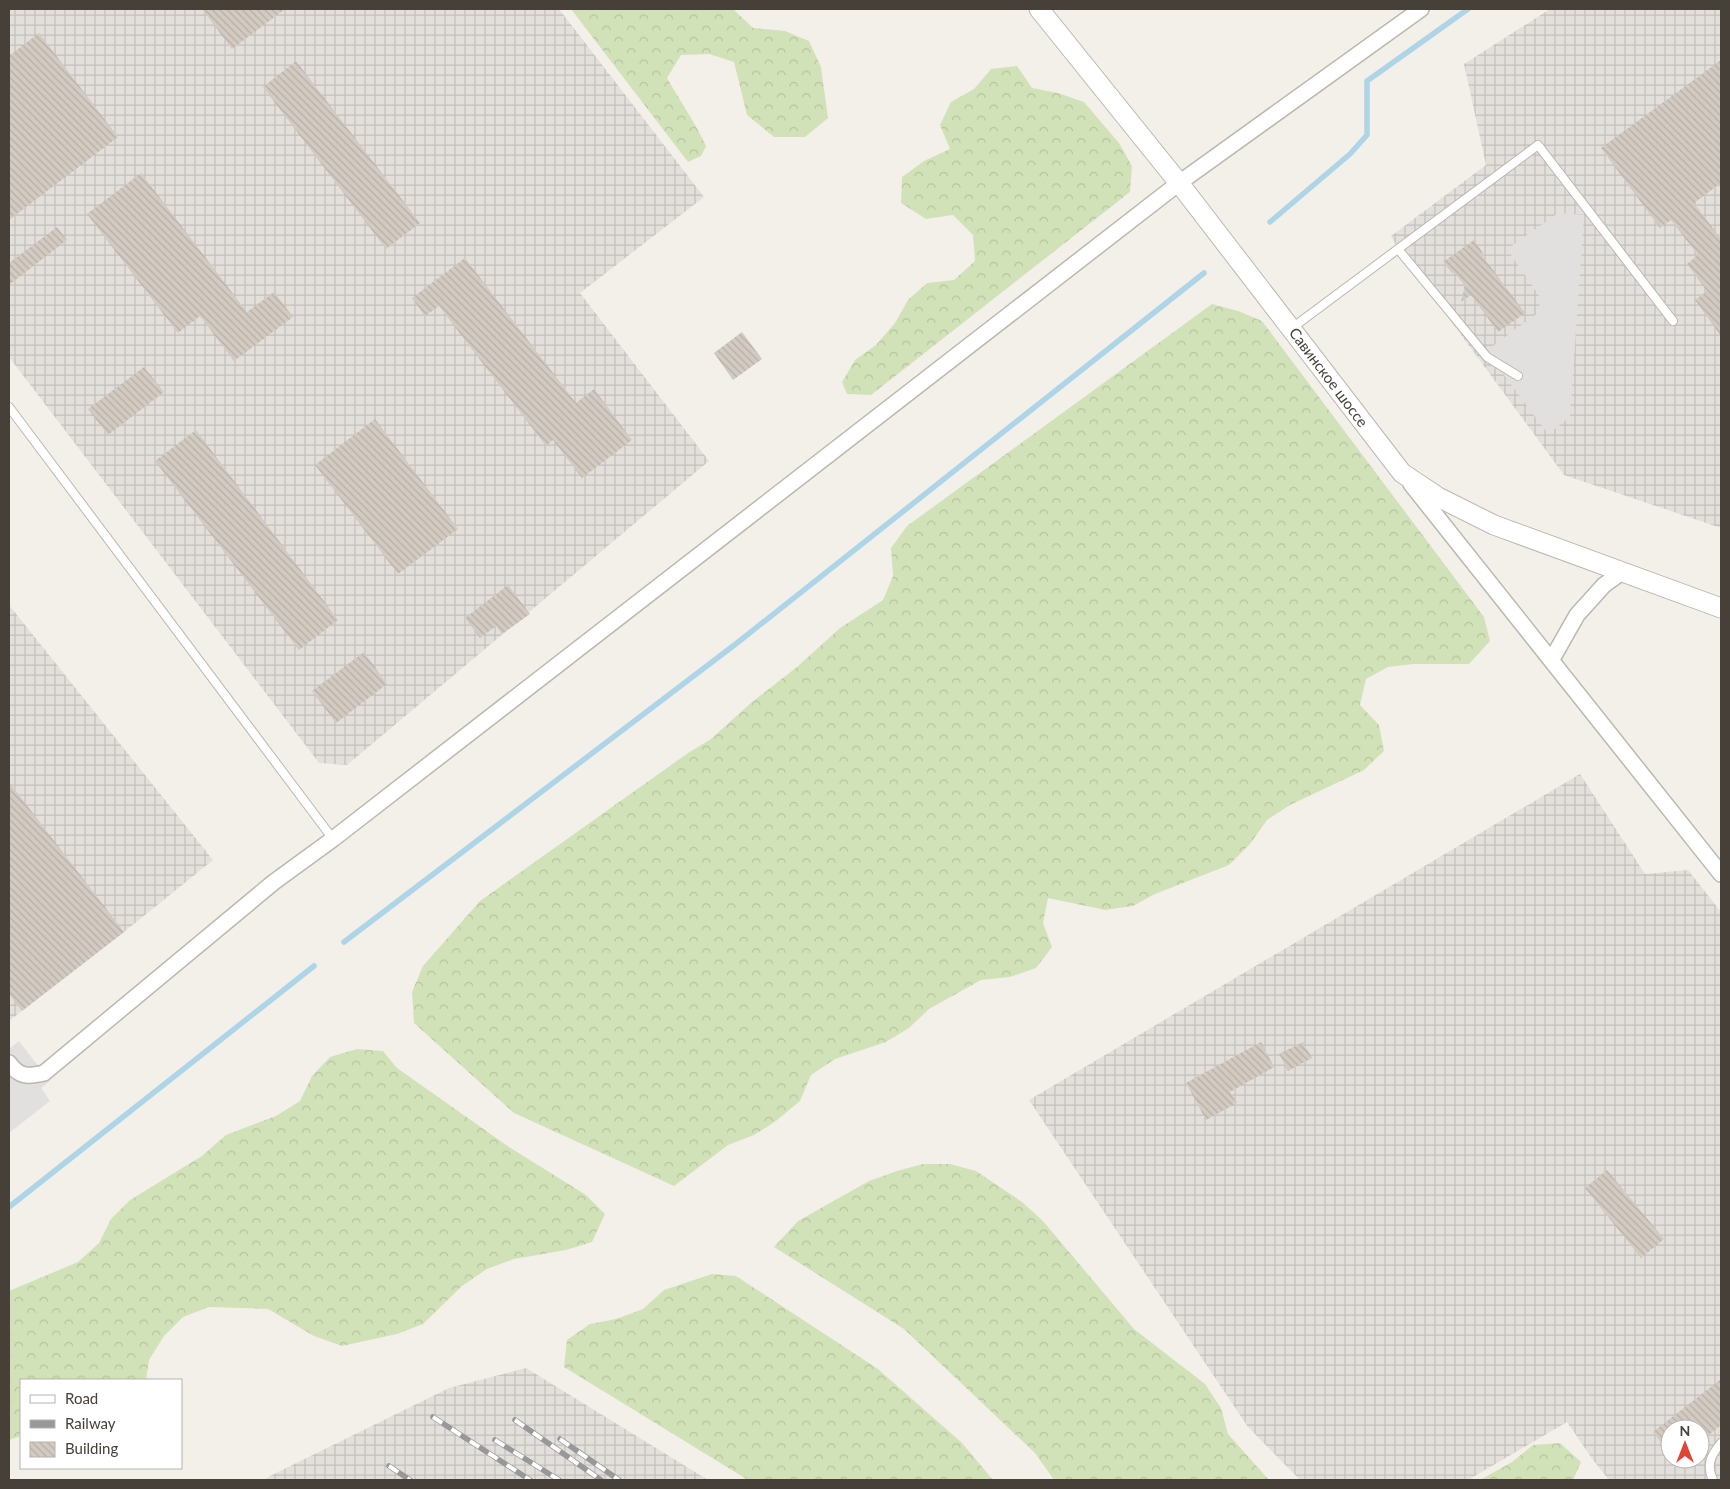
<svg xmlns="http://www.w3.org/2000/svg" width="1730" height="1489" font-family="Lato,sans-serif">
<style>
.industrial{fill:url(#industrial-grid);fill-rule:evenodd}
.forest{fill:url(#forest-crowns)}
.parking{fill:#e2e0de}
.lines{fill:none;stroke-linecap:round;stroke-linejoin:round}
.stream{stroke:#aed4e8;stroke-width:5.5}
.building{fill:url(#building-back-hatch)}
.service-casing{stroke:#bdb7ae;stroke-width:10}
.minor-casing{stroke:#bdb7ae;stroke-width:18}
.tertiary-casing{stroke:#bdb7ae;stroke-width:21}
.service{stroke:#fff;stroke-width:8}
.minor{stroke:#fff;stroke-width:15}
.tertiary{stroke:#fff;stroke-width:19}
.rail-casing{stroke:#989898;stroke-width:5.5}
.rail{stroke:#fff;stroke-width:4;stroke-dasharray:11;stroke-linecap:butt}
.labels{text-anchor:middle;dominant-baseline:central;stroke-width:4;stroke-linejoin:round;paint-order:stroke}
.street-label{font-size:15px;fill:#464039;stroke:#fff}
</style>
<defs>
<pattern id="industrial-grid" width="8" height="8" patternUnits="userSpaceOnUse" patternTransform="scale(1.25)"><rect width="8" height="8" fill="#e3dfdb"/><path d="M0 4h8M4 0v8" fill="none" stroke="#c4c0bd"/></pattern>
<pattern id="forest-crowns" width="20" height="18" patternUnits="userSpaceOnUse" patternTransform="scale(1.25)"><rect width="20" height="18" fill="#d2e2b8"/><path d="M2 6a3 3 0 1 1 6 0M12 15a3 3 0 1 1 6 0" fill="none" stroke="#b6c39f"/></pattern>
<pattern id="building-back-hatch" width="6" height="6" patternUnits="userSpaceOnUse" patternTransform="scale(1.25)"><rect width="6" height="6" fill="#d3cbc1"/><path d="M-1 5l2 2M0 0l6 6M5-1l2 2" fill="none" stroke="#b6afa7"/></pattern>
</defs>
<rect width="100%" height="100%" fill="#f3f0ea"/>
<path class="industrial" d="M 9,9 L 559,9 L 704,197 L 580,293 L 709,461 L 347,765 L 319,763 L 9,357 Z
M 1550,9 L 1721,9 L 1721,528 L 1564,475 L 1398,249 L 1391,236 L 1486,165 L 1464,64 Z
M 9,605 L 213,860 L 124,932 L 9,1021 Z
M 1580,774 L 1645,874 L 1688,870 L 1721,912 L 1721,1480 L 1609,1480 L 1593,1460 L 1567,1422 L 1468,1480 L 1300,1480 L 1248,1427 L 1029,1100 ZM 1670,1429 L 1700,1429 L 1700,1459 L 1670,1459 Z
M 526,1368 L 708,1480 L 265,1480 L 270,1476 L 449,1388 Z"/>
<path class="forest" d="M 571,9 L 733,9 L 753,28 L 785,31 L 809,41 L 821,67 L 828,118 L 805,137 L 774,137 L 747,115 L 734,62 L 709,54 L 681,55 L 667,78 C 680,101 695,122 706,146 L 701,156 L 688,162 Z
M 1017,66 L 1032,88 L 1058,93 L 1084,102 L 1119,143 L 1132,166 L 1130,192 L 871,395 L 847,394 L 842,382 L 855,360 L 876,345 L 895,323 L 908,300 L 927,283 L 954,280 L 975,261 L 973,235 L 953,215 L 926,219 L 901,203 L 902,177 L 924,161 L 950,149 L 940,125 L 951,102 L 974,89 L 991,69 Z
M 1212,304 L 1238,311 L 1262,321 L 1484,617 L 1490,641 L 1469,664 L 1414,664 L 1388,667 L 1366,679 L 1360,705 L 1379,725 L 1384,751 L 1364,770 L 1290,805 L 1267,820 L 1250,844 L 1229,865 L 1155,894 L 1133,906 L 1105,910 L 1048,898 L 1043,923 L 1052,947 L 1036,968 L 1010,977 L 981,980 L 929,1009 L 909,1028 L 886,1042 L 835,1059 L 811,1075 L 800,1101 L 776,1121 L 754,1135 L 728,1145 L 674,1186 L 514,1113 L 414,1023 L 412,992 L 423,966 L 480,901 L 688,753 L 711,739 L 752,702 L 797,667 L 840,628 L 883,600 L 893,576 L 891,548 L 907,526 Z
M 357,1049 L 383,1051 L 397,1068 L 509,1147 L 586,1195 L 605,1214 L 592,1242 L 566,1250 L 514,1259 L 487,1269 L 462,1286 L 423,1324 L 397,1334 L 342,1346 L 314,1336 L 268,1309 L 209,1307 L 183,1317 L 164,1336 L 149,1360 L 146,1380 L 21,1380 L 21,1436 L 9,1440 L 9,1291 L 78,1262 L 99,1243 L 111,1219 L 130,1200 L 202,1156 L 226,1135 L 276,1116 L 300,1101 L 312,1076 L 330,1057 Z
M 923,1164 L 950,1164 L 976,1171 L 1022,1202 L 1043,1221 L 1134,1329 L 1205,1384 L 1221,1408 L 1228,1434 L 1269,1480 L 1054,1480 L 1035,1453 L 904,1329 L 774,1247 L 798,1221 L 869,1181 L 897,1171 Z
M 712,1274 L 736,1276 L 878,1369 L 962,1443 L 993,1480 L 748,1480 L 564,1367 L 567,1340 L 590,1324 L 616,1319 L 643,1309 L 664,1290 Z
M 1560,1443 L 1581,1462 L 1573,1480 L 1480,1480 L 1512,1462 L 1533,1445 Z"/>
<path class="parking" d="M 1558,213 L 1584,215 L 1570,417 L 1548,434 L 1486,351 L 1539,312 L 1540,297 L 1507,249 Z
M 19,1041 L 50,1081 L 41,1088 L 50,1101 L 9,1133 L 9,1049 Z"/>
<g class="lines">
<path class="stream" d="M 1270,222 L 1350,154 L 1367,135 L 1367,81 L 1468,9
M 344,942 L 737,643 L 1204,273
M 9,1207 L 314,966"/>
</g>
<path class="building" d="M 202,9 L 285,9 L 232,49 Z
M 39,33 L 118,137 L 9,220 L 9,56 Z
M 1721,60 L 1721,183 L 1694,203 L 1721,239 L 1721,336 L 1695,300 L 1707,291 L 1687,264 L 1698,255 L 1671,220 L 1660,228 L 1601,148 Z
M 296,61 L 420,223 L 386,249 L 263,87 Z
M 141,173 L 247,312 L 274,292 L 293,317 L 234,361 L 200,316 L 178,333 L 87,214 Z
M 57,227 L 67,240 L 9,285 L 9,263 Z
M 1474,240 L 1483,253 L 1481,254 L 1525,313 L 1498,332 L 1471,295 L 1461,302 L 1465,286 L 1455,273 L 1452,273 L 1443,262 Z
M 465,258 L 576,403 L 594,389 L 632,440 L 582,478 L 553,440 L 546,446 L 439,306 L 425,316 L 412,298 Z
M 742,332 L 762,359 L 733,380 L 714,353 Z
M 144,367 L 164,392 L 108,435 L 88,409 Z
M 375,419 L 458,529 L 398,574 L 315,465 Z
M 196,430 L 338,620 L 299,650 L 155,461 Z
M 508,585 L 530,614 L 502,634 L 496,626 L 480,638 L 465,618 Z
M 364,652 L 387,684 L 336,723 L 312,691 Z
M 9,782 L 124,932 L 22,1011 L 9,994 Z
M 1261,1042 L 1274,1067 L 1230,1092 L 1237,1103 L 1206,1120 L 1186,1083 Z
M 1303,1042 L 1312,1058 L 1288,1071 L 1279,1054 Z
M 1607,1170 L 1664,1239 L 1641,1258 L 1585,1188 Z
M 1721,1379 L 1721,1425 L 1700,1442 L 1700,1429 L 1670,1429 L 1670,1454 L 1653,1432 Z"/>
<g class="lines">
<g class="service-casing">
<path id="service" d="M 1398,249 L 1538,145 L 1673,321
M 1292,328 L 1398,249 L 1487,357 L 1518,376
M 9,407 L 333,839
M 1713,1480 C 1706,1465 1711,1455 1721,1443"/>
</g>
<g class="minor-casing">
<path id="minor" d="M 1411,484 L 1721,874
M 1552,659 L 1577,615 L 1604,585 L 1622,572
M 9,1063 C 19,1077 28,1077 44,1073 L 274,882 L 333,839 L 1179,183 L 1421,9"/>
</g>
<g class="tertiary-casing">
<path id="tertiary" d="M 1039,9 L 1179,183 L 1402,473 L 1438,497 L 1494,525 L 1721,608"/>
</g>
<use href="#service" class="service"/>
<use href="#minor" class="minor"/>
<use href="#tertiary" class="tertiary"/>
<g class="rail-casing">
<path id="rail" d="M 433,1417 L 530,1480
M 515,1420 L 601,1480
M 560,1439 L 619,1480
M 495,1440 L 559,1480
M 389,1466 L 410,1480"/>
</g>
<use href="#rail" class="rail"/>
</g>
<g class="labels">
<g class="street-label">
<text transform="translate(1329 377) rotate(53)">Савинское шоссе</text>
</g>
</g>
<rect width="1730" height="1489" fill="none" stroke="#464039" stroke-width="20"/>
<rect x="20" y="1379" width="162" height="90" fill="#ffffff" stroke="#b5b3b0"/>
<rect x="30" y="1395" width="25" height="8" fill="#ffffff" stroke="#b5b3b0"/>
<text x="65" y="1404" font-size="15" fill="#464039">Road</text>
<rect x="30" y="1420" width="25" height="8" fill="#989898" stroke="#b5b3b0"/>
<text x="65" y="1429" font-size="15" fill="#464039">Railway</text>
<rect x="30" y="1442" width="25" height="15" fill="url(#building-back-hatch)" stroke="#b5b3b0"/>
<text x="65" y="1454" font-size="15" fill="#464039">Building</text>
<g transform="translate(1685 1444)"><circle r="24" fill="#ffffff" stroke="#b5b3b0"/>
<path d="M0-4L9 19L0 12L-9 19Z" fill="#e04434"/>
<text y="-8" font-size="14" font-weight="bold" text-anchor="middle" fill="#464039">N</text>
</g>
</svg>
